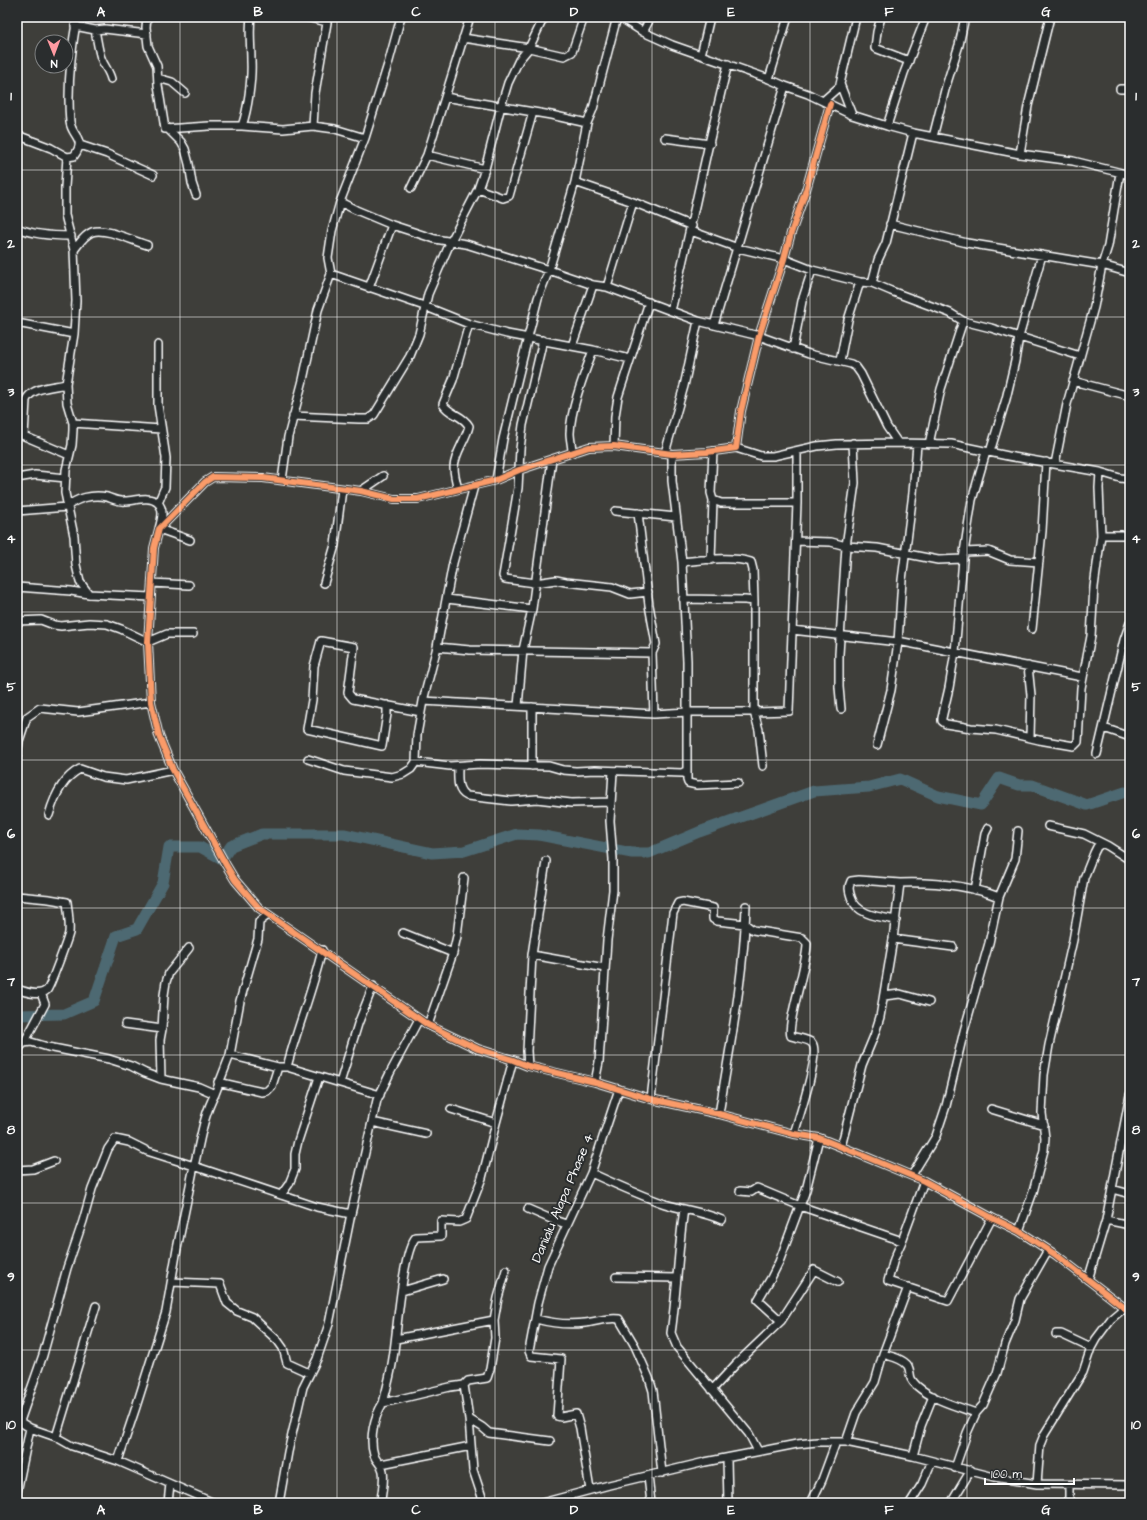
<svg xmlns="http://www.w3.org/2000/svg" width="1147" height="1520" font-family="'Architects Daughter',sans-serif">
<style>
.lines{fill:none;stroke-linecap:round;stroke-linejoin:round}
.river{stroke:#4e6972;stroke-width:11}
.minor-casing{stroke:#fff;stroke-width:10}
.minor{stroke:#2a2d2e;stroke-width:7}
.cycleway-casing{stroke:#2a2d2e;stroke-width:8}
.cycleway{stroke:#fa9b69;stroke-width:6}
.grid{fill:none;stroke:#fff;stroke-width:1;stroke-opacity:0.55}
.labels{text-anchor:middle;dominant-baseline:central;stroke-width:4;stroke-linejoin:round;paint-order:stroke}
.street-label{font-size:14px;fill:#fff;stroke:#2a2d2e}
.neatline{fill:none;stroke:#fff;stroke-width:1.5}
.grid-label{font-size:13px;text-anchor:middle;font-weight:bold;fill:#fff}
</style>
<rect width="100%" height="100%" fill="#3e3e3a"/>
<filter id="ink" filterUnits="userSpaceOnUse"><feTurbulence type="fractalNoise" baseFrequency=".025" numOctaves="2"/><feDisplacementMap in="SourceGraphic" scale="8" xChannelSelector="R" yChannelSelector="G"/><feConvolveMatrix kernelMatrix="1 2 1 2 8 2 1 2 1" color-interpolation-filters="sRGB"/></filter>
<g filter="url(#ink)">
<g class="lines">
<path class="river" d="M 17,1015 L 64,1014 L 94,1001 L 116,936 L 137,929 L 163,883 L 169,847 L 200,847 L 222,859 L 231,846 L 262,834 L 344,834 L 432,853 L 464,851 L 517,834 L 539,835 L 632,853 L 649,853 L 699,832 L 814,791 L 869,787 L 900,779 L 938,796 L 981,805 L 999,778 L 1019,785 L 1032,785 L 1087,805 L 1125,792 L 1130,794"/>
<g class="minor-casing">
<path id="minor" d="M 147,17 L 146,27 L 148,46 L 157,66 L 158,85 L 165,129 L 209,126 L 242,126 L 283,129 L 313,126 L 335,129 L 365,138
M 306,17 L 327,22
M 470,17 L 427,155 L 485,169
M 620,17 L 643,32 L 672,45 L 769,79 L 785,86 L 808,94 L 852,115 L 887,126 L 913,133 L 1020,154 L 1073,161 L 1130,175
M 881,17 L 877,32 L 875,48 L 909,61
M 75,26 L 95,30 L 105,29 L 147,34
M 95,30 C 97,39 98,49 101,58 C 104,66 109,71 111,79
M 643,32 L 651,17
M 463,38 L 529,48 L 564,56 L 572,52 L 584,17
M 701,55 L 710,17
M 158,78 L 172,82 L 185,93
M 769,79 L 788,17
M 1120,89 L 1130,89
M 445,97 L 551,115 L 587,123
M 823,101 L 840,86
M 830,104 L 806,190 L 791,233 L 784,259 L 759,336 L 741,411 L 736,448 L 707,452 L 672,454 L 614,446 L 589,447 L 519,470 L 496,480 L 418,499 L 394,499 L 361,491 L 263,478 L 213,477 L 205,482 L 159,529 L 154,548 L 148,642 L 151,702 L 159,736 L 173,770 L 226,865 L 235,880 L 259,908 L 428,1025 L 478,1049 L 513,1060 L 528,1066 L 595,1082 L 651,1099 L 719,1114 L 794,1134 L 819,1138 L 859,1154 L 924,1181 L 992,1218 L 1019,1231 L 1056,1255 L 1130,1312
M 852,115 L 840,84 L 856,17
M 242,126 C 248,109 252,79 251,61 C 251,46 249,32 251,17
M 313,126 L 315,93 L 328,17
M 887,126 L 904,73 L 926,17
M 168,129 L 181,142 L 185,149 L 189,164 L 192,183 L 196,195
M 17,135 L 51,148 L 67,157 L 74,156 C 87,139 72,137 70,122 C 67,88 71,51 77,17
M 933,137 L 946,86 L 959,45 L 965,17
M 665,138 L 710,144
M 80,145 L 107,154 L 153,175
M 1020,154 L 1028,106 L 1050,17
M 67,157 L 65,187 L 65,215 L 74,250 L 76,301 L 74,334 L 66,384 L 67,403 L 73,423 L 73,430 L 72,445 L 66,470 L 65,493 L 74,536 L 76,565 L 80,582 L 89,594
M 575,182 L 633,202 L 692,226
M 411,188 L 427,155
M 478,189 L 503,198 L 509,196 L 533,112
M 340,202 L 356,210 L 392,225 L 435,239 L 466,244 L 549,270 L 593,285 L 607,287 L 698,321 L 759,336 L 809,354 L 851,364 L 856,367 L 861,374 L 887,427 L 898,443
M 890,224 L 967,243 L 1102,265 L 1130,273
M 17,228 C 34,235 52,236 71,236
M 691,231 L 738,248 L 784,259 L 812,270 L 860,282 L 872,283 L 891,291 L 950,313 L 963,321 L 991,328 L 1080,356
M 74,250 C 79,244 84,235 92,232 C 105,227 133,241 147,245
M 331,274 L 424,306 L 469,324 L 507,334 L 593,350 L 630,359
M 872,283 L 878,260 L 886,243 L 913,133
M 607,287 L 633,202
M 369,288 L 392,225
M 671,311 C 691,229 707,146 728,64
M 17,323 L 74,334
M 714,325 L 785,86
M 543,340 L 523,425 L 520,449 L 518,488 L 503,576 L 505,579 L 535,583 L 556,580 L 566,582 L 612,587 L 630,594 L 648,592
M 572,346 L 593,285
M 793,349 L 802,301 L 812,270
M 840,361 L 848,320 L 860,282
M 1073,381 L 1130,396
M 293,416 L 359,419 L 368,419 L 374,415 L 410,356 L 419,334 L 428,294 L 450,243 L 478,189 L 485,169 L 501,106 L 508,83 L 519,60 L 529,48 L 544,17
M 73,423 L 161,429
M 17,433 L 69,455
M 24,436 L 26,400 C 32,387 53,387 66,384
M 929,444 L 941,389 L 963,321
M 614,446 L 615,416 L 618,397 L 649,302
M 736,448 L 761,456 L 773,456 L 817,446 L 837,444 L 898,443 L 951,444 L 1008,456 L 1100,472 L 1120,478 L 1130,479
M 713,451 L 711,493 L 713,500 L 721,503 L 797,503
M 572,452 C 572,446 570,439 570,433 C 571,407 584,375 593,350
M 986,452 L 972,500 L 963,559 L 955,652 L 949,688 L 942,718 L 942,721 L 946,724 L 971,728 L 996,730 L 1039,740 L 1074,746 L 1078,742 L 1081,688 L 1091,636 L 1094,587 L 1101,535 L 1099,488 L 1100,472
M 990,452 L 1006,399 L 1015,361 L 1019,337 L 1042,255
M 665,453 L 684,386 L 698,321
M 672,454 L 672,481 L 682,562 L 687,661 L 687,780 L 688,783 L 697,785 L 738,783
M 1055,464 L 1067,404 L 1094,307 L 1102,265 L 1108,246 L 1120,173
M 17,478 L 35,475 L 66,478
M 282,480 L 288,437 L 303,380 L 318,310 L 331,274 L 328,258 L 332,231 L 340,202 L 365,138 L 389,61 L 401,17
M 496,480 L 503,439 L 528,337 L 538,298 L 549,270 L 575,182 L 587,123 L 593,109 L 617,17
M 458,489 C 456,482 454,474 454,467 C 455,452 466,440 469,426 C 462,414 449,415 443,404 L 453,380 L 469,324
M 361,491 L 383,476
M 158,503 L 165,487 L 166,458 L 158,405 L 158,345
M 17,511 L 67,507 C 76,498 93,494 107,497 C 113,499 118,502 125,501 C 135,501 149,495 158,503 C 165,510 161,521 159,529 L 190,540
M 615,511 L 676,517
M 638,513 L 649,605 L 656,644 L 652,653 L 654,714
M 1101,535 L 1130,535
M 796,541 L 831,542 L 846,546 L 877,548 L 938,560 L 963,559
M 964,552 L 988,551 L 1010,560 L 1039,562
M 711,560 L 713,500
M 682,562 C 704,560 730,556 751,562 L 753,570 L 754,601
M 152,583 L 189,585
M 324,583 L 335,545 L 342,489
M 17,587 L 71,591 L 89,594 L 151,597
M 447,599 L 532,609
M 683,599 L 745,600 L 754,601 L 754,712 L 789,711 L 797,503 L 797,451
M 17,621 L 41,620 L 54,625 L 61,626 L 89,623 L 107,624 L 121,629 L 148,642 L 167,634 L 193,634
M 1032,629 L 1042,531 L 1046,462
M 792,630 L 898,642
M 898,641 L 1082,677
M 437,647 L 470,650 L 652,653
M 1028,666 L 1031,695 L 1030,737
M 423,701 L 654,714 L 687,712 L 754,712 L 759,730 L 763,766
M 387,705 L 387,714 L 382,746 L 307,729 L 312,700 L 314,666 L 321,641 L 354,647 L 348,693 L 353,699 L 421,712
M 518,706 L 523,650 L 532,609 L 552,459
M 841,709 L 839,687 L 839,654 L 846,546 L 855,483 L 853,443
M 1104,728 L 1130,737
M 877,745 L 891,690 L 898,642 L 902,580 L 913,493 L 917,444
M 1097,754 L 1124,640 L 1130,623
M 17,756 L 19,741 L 27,717 L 40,708 L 78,712 L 151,702
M 308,759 L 344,771 L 392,777 L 403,774 L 411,769 L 416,762 L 417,735 L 423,701 L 437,647 L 453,563 L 474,486
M 416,762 L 450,766 L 480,764 L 549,766 L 563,770 L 576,771 L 595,770 L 682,773 L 686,771
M 458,766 C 458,777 456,791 467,796 L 511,801 L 537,799 L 571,803 L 611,802
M 532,766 L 532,707
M 49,815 C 54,797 62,778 80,769 L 103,777 L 126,780 L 173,770
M 1048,826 L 1084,834 L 1108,846 L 1130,860
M 975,890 L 985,834 L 988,828
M 17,896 L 49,899 L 67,902 C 68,912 70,922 69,933 C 68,938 50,987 47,990 C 39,997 25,992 17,989
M 999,897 L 1015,859 L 1018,831
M 896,920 C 880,917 856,915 851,897 C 849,891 848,887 851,881 L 859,880 L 900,883
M 403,933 L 453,953
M 893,939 L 953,947
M 532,955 L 605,968
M 884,996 L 900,994 L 929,1002
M 125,1024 L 162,1029
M 428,1025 L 453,953 L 457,936 L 464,878
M 24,1043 L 45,1004 L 41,993
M 17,1050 L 24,1043 L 31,1042 L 48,1047 L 109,1059 L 131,1066 L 145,1073 L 161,1079 L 199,1087 L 215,1094 C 203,1116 200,1143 194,1166 L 147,1151 L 129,1142 L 115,1139 L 108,1149 L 92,1189 L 83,1221 L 67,1268 L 43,1355 L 20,1421
M 230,1055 L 278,1067 L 287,1067 L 380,1095
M 528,1066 L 527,1051 L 532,955 L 546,861
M 287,1067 C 297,1028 313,990 322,950
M 161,1079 L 160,1040 L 162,1029 L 164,995 L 166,982 L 169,973 L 189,948
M 218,1082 L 262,1092 L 267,1091 L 272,1086 L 278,1067
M 595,1082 L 599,1062 L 607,940 L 613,890 L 613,859 L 610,821 L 613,771
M 340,1083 L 358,1024 L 373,986
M 215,1094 L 230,1055 L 240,1001 L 258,939 L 259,922 L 268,915
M 651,1099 L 673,913 L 678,903 L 683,902 L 713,908 L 713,919 L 717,921 L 745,924 L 753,930 L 802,938 L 807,943 C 808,963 786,1025 791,1036 C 797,1038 808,1039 812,1043 C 821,1053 798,1120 794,1134
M 451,1109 L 496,1123
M 991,1109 L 1044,1125
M 719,1114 C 730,1046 744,976 746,906
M 372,1122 L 426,1134
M 841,1147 L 862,1065 L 874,1036 L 880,1017 L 893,939 L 900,883 C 933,882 968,885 999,897 L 989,943 L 964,1031 L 946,1106 L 936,1136 L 912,1175
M 17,1170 L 33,1169 L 54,1161
M 591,1173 C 615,1184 639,1195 665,1204 C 684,1210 704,1212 722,1220
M 1112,1189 L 1130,1194
M 740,1191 L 751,1192 L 757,1188 L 800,1206 L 902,1241 L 924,1181
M 281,1195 L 289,1184 L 295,1169 L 295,1154 L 298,1141 L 319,1077
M 528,1209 L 551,1219 L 566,1224
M 684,1209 C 678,1250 677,1292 671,1333 L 677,1347 L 749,1434 L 758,1451
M 1106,1220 L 1130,1225
M 1019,1231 L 1033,1192 L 1044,1150 L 1045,1138 L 1042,1113 L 1044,1075 L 1049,1045 L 1073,940 L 1084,878 L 1094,853 L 1097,847 L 1101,844
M 902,1241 L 894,1259 L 888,1281 L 948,1301 L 992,1218
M 616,1277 L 677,1278
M 1088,1280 L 1106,1220 L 1130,1095
M 172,1282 L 220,1284 L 227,1303 L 237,1311 L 252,1317 L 278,1341 L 283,1348 L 287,1363 L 309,1373
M 402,1291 L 443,1279
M 536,1319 C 551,1323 569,1325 585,1323 C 596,1322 608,1317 619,1319 L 635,1346 L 649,1378 L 653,1391 L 662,1473
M 781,1321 L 758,1300 L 771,1278 L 779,1262 L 806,1190 L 819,1138
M 1056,1334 L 1061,1334 L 1091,1348
M 396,1339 L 494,1320
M 883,1354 C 890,1356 904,1359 908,1366 C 912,1374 907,1377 917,1386 C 933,1400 956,1406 976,1413
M 464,1385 L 469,1419 L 473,1470 L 484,1503
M 712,1390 L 736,1364 L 781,1321 L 814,1270 L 838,1282
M 383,1403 L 450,1387 L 464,1385 L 468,1381 L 487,1378 L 490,1369 L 495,1338 L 494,1320 L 498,1298 L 506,1270
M 469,1419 L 482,1427 L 489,1433 L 550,1441
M 17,1420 L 30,1428 L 56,1437 L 72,1446 L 118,1461 L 214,1503
M 56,1437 L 96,1306
M 846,1442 L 856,1413 L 875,1382 L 883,1354 L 908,1287
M 913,1456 L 921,1426 L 933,1396
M 727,1459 L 728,1503
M 118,1461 L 136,1407 L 166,1312 L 177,1249 L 194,1166 L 317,1207 L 351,1214 L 377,1100 L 390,1073 L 419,1019
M 381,1464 L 471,1446
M 955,1468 L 967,1433 L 976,1413 L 983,1405 L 997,1373 L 1005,1344 L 1015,1320 L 1020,1299 L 1048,1250
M 648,1476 L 651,1503
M 1037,1484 L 1040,1445 L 1044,1435 L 1083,1372 L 1091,1348 L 1096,1339 L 1111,1319 L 1124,1308
M 1069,1485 L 1069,1503
M 590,1490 L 580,1428 L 576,1414 L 561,1417 L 557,1416 L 561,1359 L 531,1356 L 529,1351 L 538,1303 L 548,1266 L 591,1173 L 619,1089
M 17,1492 L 30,1428
M 168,1503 L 170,1484
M 279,1503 L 288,1452 L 303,1387 L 317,1359 L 329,1324 L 351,1214
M 381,1503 C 381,1493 385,1482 383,1471 C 382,1464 376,1462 374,1455 C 369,1439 374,1417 383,1403 C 387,1388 391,1373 393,1358 C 397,1335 402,1252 416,1237 L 441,1236 L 441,1221 L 459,1222 L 466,1219 L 482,1178 L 496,1123 L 513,1060
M 542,1503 L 609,1485 L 705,1462 L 797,1444 L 817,1442 L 846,1442 L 913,1456 L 994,1477 L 1037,1484 L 1130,1485
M 811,1503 L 822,1480 L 836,1442
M 910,1503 L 922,1484 L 932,1461
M 951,1503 L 971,1470"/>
</g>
<use href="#minor" class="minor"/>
<g class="cycleway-casing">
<path id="cycleway" d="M 830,104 L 806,190 L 791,233 L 784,259 L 759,336 L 741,411 L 736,448 L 707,452 L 672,454 L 614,446 L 589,447 L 519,470 L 496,480 L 418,499 L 394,499 L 361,491 L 263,478 L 213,477 L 205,482 L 159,529 L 154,548 L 148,642 L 151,702 L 159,736 L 173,770 L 226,865 L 235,880 L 259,908 L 428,1025 L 478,1049 L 513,1060 L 528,1066 L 595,1082 L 651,1099 L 719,1114 L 794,1134 L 819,1138 L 859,1154 L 924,1181 L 992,1218 L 1019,1231 L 1056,1255 L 1130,1312"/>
</g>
<use href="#cycleway" class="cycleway"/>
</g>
</g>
<path class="grid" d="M 180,17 L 180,1503M 337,17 L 337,1503M 495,17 L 495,1503M 652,17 L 652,1503M 810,17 L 810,1503M 967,17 L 967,1503M 17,170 L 1130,170M 17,317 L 1130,317M 17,465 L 1130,465M 17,612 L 1130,612M 17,760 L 1130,760M 17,908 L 1130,908M 17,1055 L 1130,1055M 17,1203 L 1130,1203M 17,1350 L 1130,1350"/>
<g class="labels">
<g class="street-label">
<text transform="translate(563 1198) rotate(-67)">Danialu Alapa Phase 4</text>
</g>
</g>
<rect width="1147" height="1520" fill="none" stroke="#2a2d2e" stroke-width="44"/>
<g transform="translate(54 54) rotate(179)"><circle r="19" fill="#2a2d2e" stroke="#7f8182"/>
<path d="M0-3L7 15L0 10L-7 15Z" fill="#ff9aa2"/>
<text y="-6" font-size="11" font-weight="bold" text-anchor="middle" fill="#ffffff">N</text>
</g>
<path d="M985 1478v6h89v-6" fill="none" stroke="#ffffff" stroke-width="2"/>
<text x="991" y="1478" font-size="12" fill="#ffffff" stroke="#2a2d2e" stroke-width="3" paint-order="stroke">100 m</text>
<rect x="22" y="22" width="1103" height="1476" class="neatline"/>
<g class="grid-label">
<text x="101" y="16">A</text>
<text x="258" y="16">B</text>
<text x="416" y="16">C</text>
<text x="574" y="16">D</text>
<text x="731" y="16">E</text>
<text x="889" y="16">F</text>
<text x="1046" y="16">G</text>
<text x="11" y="100">1</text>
<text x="1136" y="100">1</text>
<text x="11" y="248">2</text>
<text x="1136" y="248">2</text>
<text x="11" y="396">3</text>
<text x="1136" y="396">3</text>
<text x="11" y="543">4</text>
<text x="1136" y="543">4</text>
<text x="11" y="691">5</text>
<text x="1136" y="691">5</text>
<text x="11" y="838">6</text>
<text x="1136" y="838">6</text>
<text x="11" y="986">7</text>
<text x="1136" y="986">7</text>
<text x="11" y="1134">8</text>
<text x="1136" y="1134">8</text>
<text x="11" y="1281">9</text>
<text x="1136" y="1281">9</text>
<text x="11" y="1429">10</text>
<text x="1136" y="1429">10</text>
<text x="101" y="1514">A</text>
<text x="258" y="1514">B</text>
<text x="416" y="1514">C</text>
<text x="574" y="1514">D</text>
<text x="731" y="1514">E</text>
<text x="889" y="1514">F</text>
<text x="1046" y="1514">G</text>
</g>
</svg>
